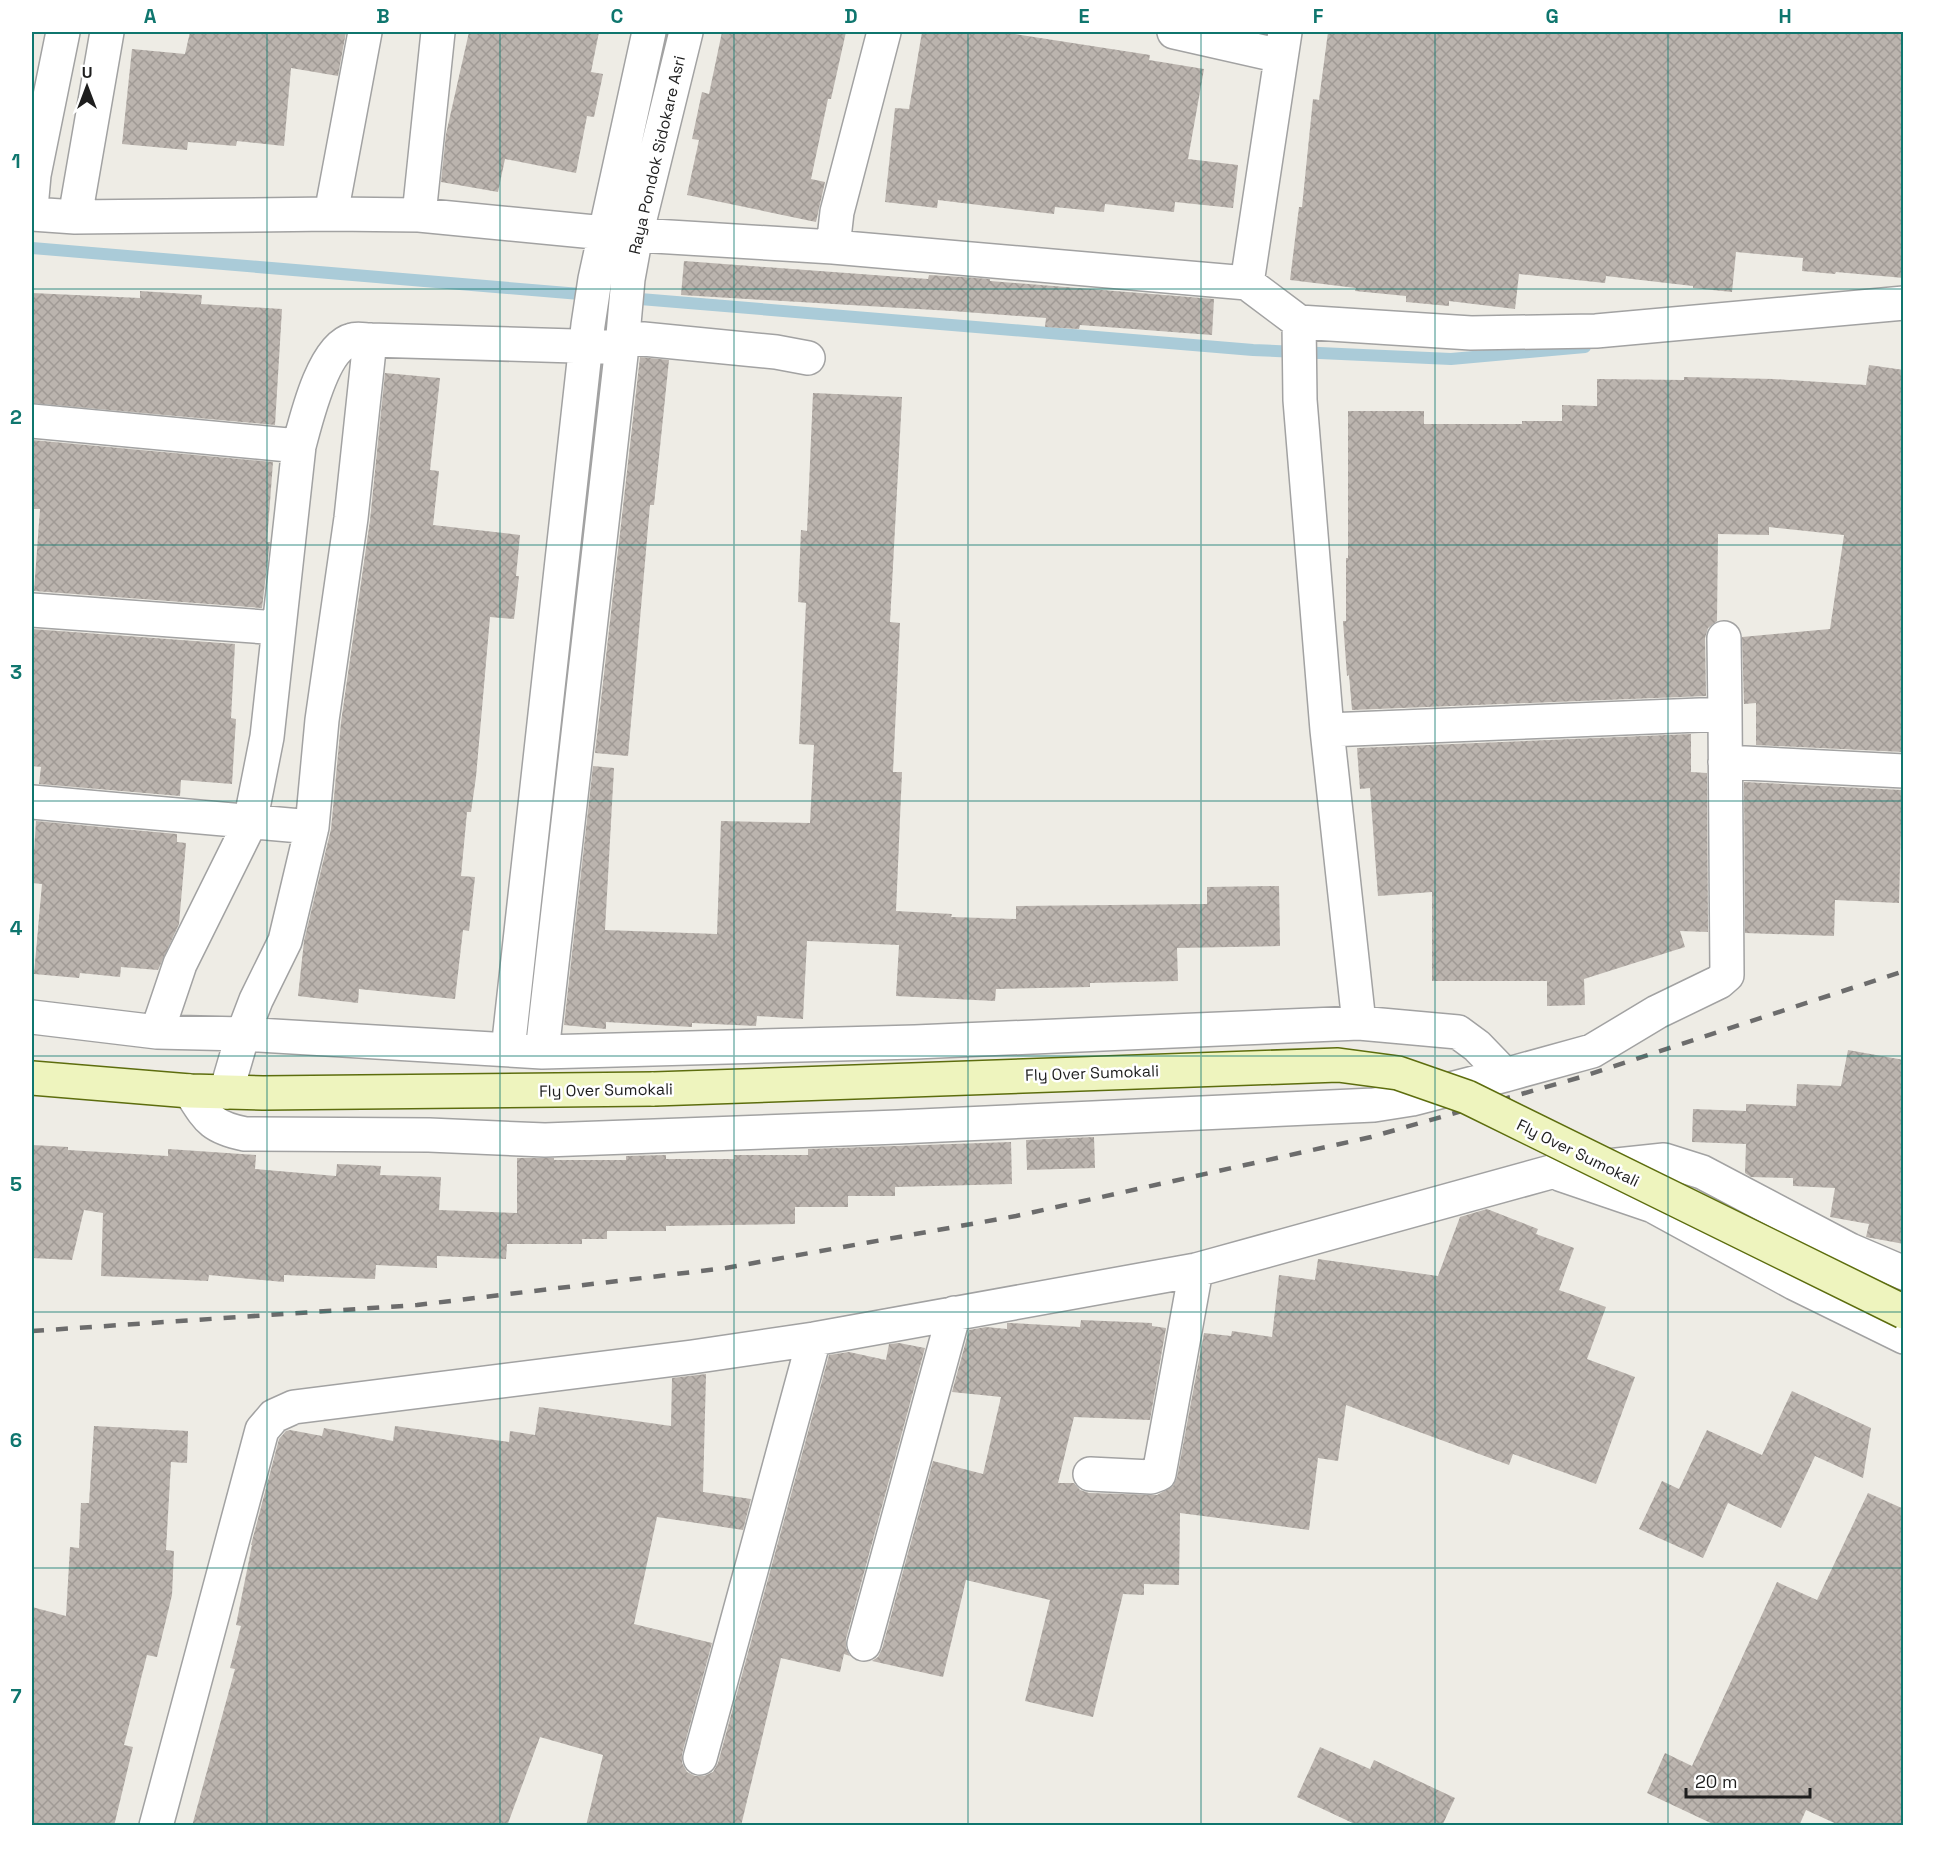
<svg xmlns="http://www.w3.org/2000/svg" width="1935" height="1857" font-family="'Space Grotesk',sans-serif">
<style>
.lines{fill:none;stroke-linecap:round;stroke-linejoin:round}
.stream{stroke:#aacbd8;stroke-width:12}
.building{fill:url(#building-cross-hatch)}
.minor-casing{stroke:#a2a2a2;stroke-width:36}
.secondary-casing{stroke:#5d6d0e;stroke-width:36}
.minor{stroke:#fff;stroke-width:33}
.secondary{stroke:#eef4be;stroke-width:33}
.rail{stroke:#6c6c6c;stroke-width:4.5;stroke-dasharray:12 12;stroke-linecap:butt}
.secondary-bridge-casing{stroke:#5d6d0e;stroke-width:36;stroke-linecap:butt}
.secondary-bridge{stroke:#eef4be;stroke-width:33}
.grid{fill:none;stroke:#0f766e;stroke-width:1.5;stroke-opacity:0.55}
.labels{text-anchor:middle;dominant-baseline:central;stroke-width:5;stroke-linejoin:round;paint-order:stroke}
.street-label{font-size:16px;fill:#1e1e1e;stroke:#fff}
.neatline{fill:none;stroke:#0f766e;stroke-width:2}
.grid-label{font-size:20px;text-anchor:middle;font-weight:bold;fill:#0f766e}
</style>
<defs>
<pattern id="building-cross-hatch" width="8" height="8" patternUnits="userSpaceOnUse" patternTransform="scale(1.5)"><rect width="8" height="8" fill="#bbb4ae"/><path d="M0 0l8 8M0 8l8-8" fill="none" stroke="#a09a95"/></pattern>
</defs>
<rect width="100%" height="100%" fill="#eeece5"/>
<g class="lines">
<path class="stream" d="M 32,248 L 592,295
M 628,298 L 1253,350 L 1451,359 L 1585,347"/>
</g>
<path class="building" d="M 190,32 L 346,32 L 338,76 L 291,68 L 284,146 L 237,141 L 236,146 L 188,142 L 187,150 L 122,144 L 132,49 L 185,54 Z
M 469,32 L 599,32 L 591,72 L 603,74 L 594,117 L 587,116 L 576,173 L 505,159 L 498,192 L 441,182 L 446,134 Z
M 722,32 L 846,32 L 831,99 L 828,99 L 811,179 L 825,182 L 816,222 L 687,195 L 699,140 L 692,139 L 702,92 L 709,94 Z
M 922,32 L 1002,32 L 1150,55 L 1149,60 L 1204,69 L 1188,159 L 1238,165 L 1233,208 L 1175,202 L 1174,212 L 1105,204 L 1104,212 L 1055,207 L 1054,214 L 938,200 L 937,208 L 885,202 L 895,108 L 909,109 Z
M 1328,32 L 1904,32 L 1904,278 L 1836,272 L 1835,274 L 1802,271 L 1803,258 L 1736,252 L 1732,292 L 1693,288 L 1693,286 L 1606,276 L 1605,283 L 1519,274 L 1515,309 L 1449,301 L 1449,306 L 1406,302 L 1406,296 L 1355,291 L 1356,288 L 1290,280 L 1299,207 L 1302,207 L 1313,99 L 1319,100 Z
M 684,261 L 928,279 L 929,275 L 963,277 L 990,279 L 990,281 L 1214,299 L 1212,335 L 1080,325 L 1079,329 L 1045,327 L 1046,318 L 952,311 L 681,295 Z
M 140,291 L 202,295 L 201,304 L 282,309 L 275,425 L 32,403 L 32,293 L 140,298 Z
M 640,357 L 669,360 L 654,505 L 650,505 L 628,756 L 595,753 Z
M 1869,365 L 1904,370 L 1903,752 L 1756,745 L 1756,703 L 1744,704 L 1742,637 L 1830,629 L 1844,535 L 1769,527 L 1769,535 L 1718,534 L 1717,621 L 1708,628 L 1705,638 L 1706,696 L 1352,710 L 1349,675 L 1347,676 L 1343,621 L 1346,621 L 1346,558 L 1348,558 L 1348,411 L 1424,411 L 1424,424 L 1522,424 L 1522,421 L 1562,421 L 1562,405 L 1597,406 L 1597,379 L 1684,380 L 1684,377 L 1774,379 L 1866,385 Z
M 385,373 L 440,378 L 430,470 L 439,471 L 433,525 L 520,535 L 516,576 L 519,576 L 514,619 L 490,617 L 476,777 L 471,812 L 467,812 L 461,876 L 475,877 L 469,931 L 463,930 L 455,999 L 359,989 L 358,1003 L 298,996 L 304,941 L 331,829 L 341,722 L 370,520 Z
M 813,393 L 902,397 L 890,622 L 900,623 L 893,772 L 902,772 L 896,911 L 952,914 L 951,917 L 1016,919 L 1016,906 L 1207,904 L 1207,887 L 1279,886 L 1280,946 L 1177,948 L 1178,981 L 1090,983 L 1090,987 L 996,989 L 995,1001 L 896,996 L 899,945 L 807,941 L 803,1019 L 757,1016 L 756,1026 L 692,1023 L 692,1027 L 606,1022 L 606,1029 L 564,1025 L 593,766 L 614,768 L 605,930 L 717,934 L 721,821 L 810,823 L 814,745 L 799,744 L 806,603 L 798,602 L 801,530 L 807,531 Z
M 32,440 L 273,462 L 267,542 L 270,542 L 262,608 L 34,591 L 40,509 L 32,509 Z
M 32,629 L 235,644 L 231,718 L 236,719 L 232,784 L 181,780 L 180,796 L 39,784 L 41,767 L 32,766 Z
M 1691,734 L 1691,772 L 1707,773 L 1708,932 L 1680,931 L 1685,947 L 1584,979 L 1585,1005 L 1547,1006 L 1547,981 L 1432,981 L 1432,892 L 1378,896 L 1370,788 L 1360,789 L 1357,748 Z
M 1744,782 L 1902,790 L 1899,903 L 1835,900 L 1834,936 L 1745,933 Z
M 36,821 L 177,834 L 177,842 L 186,843 L 179,924 L 158,970 L 121,967 L 120,977 L 80,973 L 79,978 L 34,974 L 42,884 L 32,883 Z
M 1848,1050 L 1904,1060 L 1904,1244 L 1866,1237 L 1869,1224 L 1830,1217 L 1835,1188 L 1793,1186 L 1793,1178 L 1751,1177 L 1745,1173 L 1746,1144 L 1692,1142 L 1693,1109 L 1746,1111 L 1746,1104 L 1796,1106 L 1797,1084 L 1841,1086 Z
M 1094,1137 L 1095,1168 L 1027,1170 L 1026,1140 Z
M 1011,1142 L 1012,1184 L 895,1187 L 895,1196 L 848,1196 L 848,1207 L 795,1207 L 795,1224 L 666,1226 L 666,1231 L 607,1231 L 607,1239 L 582,1239 L 582,1244 L 507,1244 L 506,1259 L 437,1256 L 437,1268 L 376,1265 L 375,1279 L 284,1275 L 284,1282 L 209,1275 L 208,1281 L 101,1276 L 103,1213 L 84,1210 L 72,1260 L 32,1258 L 32,1145 L 68,1147 L 68,1150 L 168,1156 L 168,1149 L 256,1155 L 255,1169 L 336,1176 L 337,1164 L 381,1166 L 380,1175 L 441,1177 L 439,1210 L 517,1213 L 517,1158 L 554,1158 L 554,1160 L 626,1160 L 626,1156 L 666,1155 L 666,1159 L 734,1159 L 734,1155 L 808,1155 L 808,1149 Z
M 1487,1209 L 1538,1229 L 1536,1234 L 1574,1248 L 1559,1290 L 1606,1307 L 1587,1359 L 1635,1377 L 1596,1484 L 1513,1454 L 1509,1465 L 1346,1405 L 1338,1461 L 1318,1458 L 1309,1530 L 1180,1513 L 1179,1585 L 1144,1584 L 1144,1595 L 1123,1594 L 1093,1717 L 1025,1701 L 1050,1600 L 966,1580 L 943,1677 L 872,1661 L 878,1657 L 882,1649 L 933,1461 L 983,1474 L 1001,1397 L 952,1392 L 969,1330 L 986,1327 L 1007,1329 L 1007,1323 L 1011,1323 L 1080,1327 L 1081,1320 L 1152,1323 L 1152,1326 L 1166,1328 L 1150,1420 L 1074,1417 L 1058,1483 L 1074,1483 L 1080,1490 L 1089,1493 L 1157,1495 L 1173,1486 L 1177,1477 L 1204,1333 L 1231,1336 L 1232,1331 L 1272,1337 L 1279,1275 L 1315,1280 L 1318,1259 L 1438,1276 L 1460,1217 Z
M 899,1343 L 925,1348 L 846,1639 L 846,1648 L 850,1656 L 844,1654 L 840,1672 L 781,1658 L 741,1826 L 586,1826 L 603,1755 L 540,1737 L 507,1826 L 192,1826 L 235,1669 L 230,1668 L 241,1626 L 236,1625 L 252,1545 L 251,1545 L 279,1439 L 286,1431 L 290,1430 L 322,1436 L 324,1428 L 393,1441 L 395,1426 L 509,1442 L 510,1431 L 535,1435 L 539,1407 L 671,1426 L 672,1378 L 706,1374 L 703,1492 L 751,1499 L 743,1530 L 657,1517 L 634,1624 L 712,1643 L 682,1754 L 682,1763 L 687,1772 L 695,1776 L 704,1776 L 713,1772 L 718,1763 L 829,1355 L 849,1352 L 886,1360 L 889,1344 Z
M 1792,1391 L 1871,1428 L 1863,1478 L 1815,1456 L 1781,1528 L 1728,1503 L 1703,1558 L 1639,1529 L 1662,1481 L 1679,1489 L 1707,1430 L 1762,1455 Z
M 94,1426 L 188,1431 L 187,1463 L 171,1462 L 166,1550 L 174,1551 L 172,1595 L 157,1657 L 147,1655 L 124,1745 L 133,1747 L 114,1826 L 32,1826 L 32,1607 L 66,1616 L 70,1547 L 79,1548 L 81,1503 L 89,1503 Z
M 1868,1493 L 1904,1509 L 1904,1826 L 1841,1826 L 1806,1810 L 1799,1826 L 1717,1826 L 1647,1793 L 1665,1753 L 1692,1766 L 1777,1582 L 1817,1600 Z
M 1320,1747 L 1370,1769 L 1374,1760 L 1455,1798 L 1442,1826 L 1359,1826 L 1297,1797 Z"/>
<g class="lines">
<g class="minor-casing">
<path id="minor" d="M 1174,32 L 1281,56
M 32,197 L 34,175 L 63,32
M 32,214 L 75,217 L 331,214 L 419,215 L 605,233 L 833,247 L 1247,283 L 1299,322 L 1471,333 L 1596,331 L 1904,303
M 331,214 L 365,32
M 419,215 L 438,32
M 75,217 L 107,32
M 833,247 L 837,212 L 884,32
M 1247,283 L 1285,32
M 1299,322 L 1300,400 L 1327,730 L 1359,1023
M 623,337 L 776,352 L 808,358
M 32,421 L 299,446
M 32,610 L 279,628
M 1724,638 L 1725,714
M 1327,730 L 1725,714 L 1727,975 L 1719,982 L 1657,1012 L 1592,1051 L 1505,1075
M 1725,762 L 1904,771
M 32,802 L 312,827
M 32,1017 L 157,1032 L 243,1034 L 542,1052 L 915,1042 L 1359,1023 L 1458,1032 L 1477,1046 L 1505,1075 L 1412,1099 L 1374,1105 L 898,1127 L 545,1140 L 429,1135 L 245,1134 C 211,1127 208,1119 190,1091
M 157,1032 L 180,964 L 250,823 L 267,737 L 299,446 C 306,420 323,347 352,340 C 357,338 365,340 370,340 L 608,347
M 508,1050 L 588,325 L 595,279 L 649,32
M 542,1052 L 622,346 L 628,279 L 636,235 L 686,32
M 226,1092 L 243,1034 L 256,1000 L 285,941 L 312,827 L 322,720 L 351,518 L 370,340
M 1562,1175 L 1653,1206 L 1794,1283 L 1904,1337
M 1090,1474 L 1151,1477 L 1159,1474 L 1196,1270
M 864,1644 L 954,1313
M 700,1758 L 814,1339
M 156,1826 L 262,1430 L 274,1416 L 294,1407 L 692,1357 L 814,1339 L 1196,1270 L 1551,1172 L 1664,1160 L 1702,1172 L 1850,1250 L 1904,1273"/>
</g>
<g class="secondary-casing">
<path id="secondary" d="M 32,1078 L 190,1091 L 263,1093 L 654,1089"/>
</g>
<use href="#minor" class="minor"/>
<use href="#secondary" class="secondary"/>
<path class="rail" d="M 32,1331 L 417,1305 L 726,1268 L 1016,1216 L 1371,1137 L 1581,1077 L 1904,971"/>
<g class="secondary-bridge-casing">
<path id="secondary-bridge" d="M 654,1089 L 1338,1065 L 1398,1073 L 1467,1097 L 1904,1312"/>
</g>
<use href="#secondary-bridge" class="secondary-bridge"/>
</g>
<path class="grid" d="M 267,32 L 267,1826M 500,32 L 500,1826M 734,32 L 734,1826M 968,32 L 968,1826M 1201,32 L 1201,1826M 1435,32 L 1435,1826M 1668,32 L 1668,1826M 32,289 L 1904,289M 32,545 L 1904,545M 32,801 L 1904,801M 32,1056 L 1904,1056M 32,1312 L 1904,1312M 32,1568 L 1904,1568"/>
<g class="labels">
<g class="street-label">
<text transform="translate(657 155) rotate(-77)">Raya Pondok Sidokare Asri</text>
<text transform="translate(1092 1073) rotate(-2)">Fly Over Sumokali</text>
<text transform="translate(606 1090) rotate(-1)">Fly Over Sumokali</text>
<text transform="translate(1578 1153) rotate(26)">Fly Over Sumokali</text>
</g>
</g>
<rect width="1935" height="1857" fill="none" stroke="#ffffff" stroke-width="66"/>
<g transform="translate(87 87)" stroke="#ffffff" stroke-width="4.5" paint-order="stroke">
<path d="M0-4.5L10 22L0 15L-10 22Z" fill="#1e1e1e"/>
<text y="-9" font-size="16" font-weight="bold" text-anchor="middle" fill="#1e1e1e">U</text>
</g>
<path d="M1686 1788v9h124v-9" fill="none" stroke="#1e1e1e" stroke-width="3"/>
<text x="1695" y="1788" font-size="18" fill="#1e1e1e" stroke="#ffffff" stroke-width="4.5" paint-order="stroke">20 m</text>
<rect x="33" y="33" width="1869" height="1791" class="neatline"/>
<g class="grid-label">
<text x="150" y="23">A</text>
<text x="383" y="23">B</text>
<text x="617" y="23">C</text>
<text x="851" y="23">D</text>
<text x="1084" y="23">E</text>
<text x="1318" y="23">F</text>
<text x="1552" y="23">G</text>
<text x="1785" y="23">H</text>
<text x="16" y="168">1</text>
<text x="16" y="424">2</text>
<text x="16" y="679">3</text>
<text x="16" y="935">4</text>
<text x="16" y="1191">5</text>
<text x="16" y="1447">6</text>
<text x="16" y="1703">7</text>
</g>
</svg>
